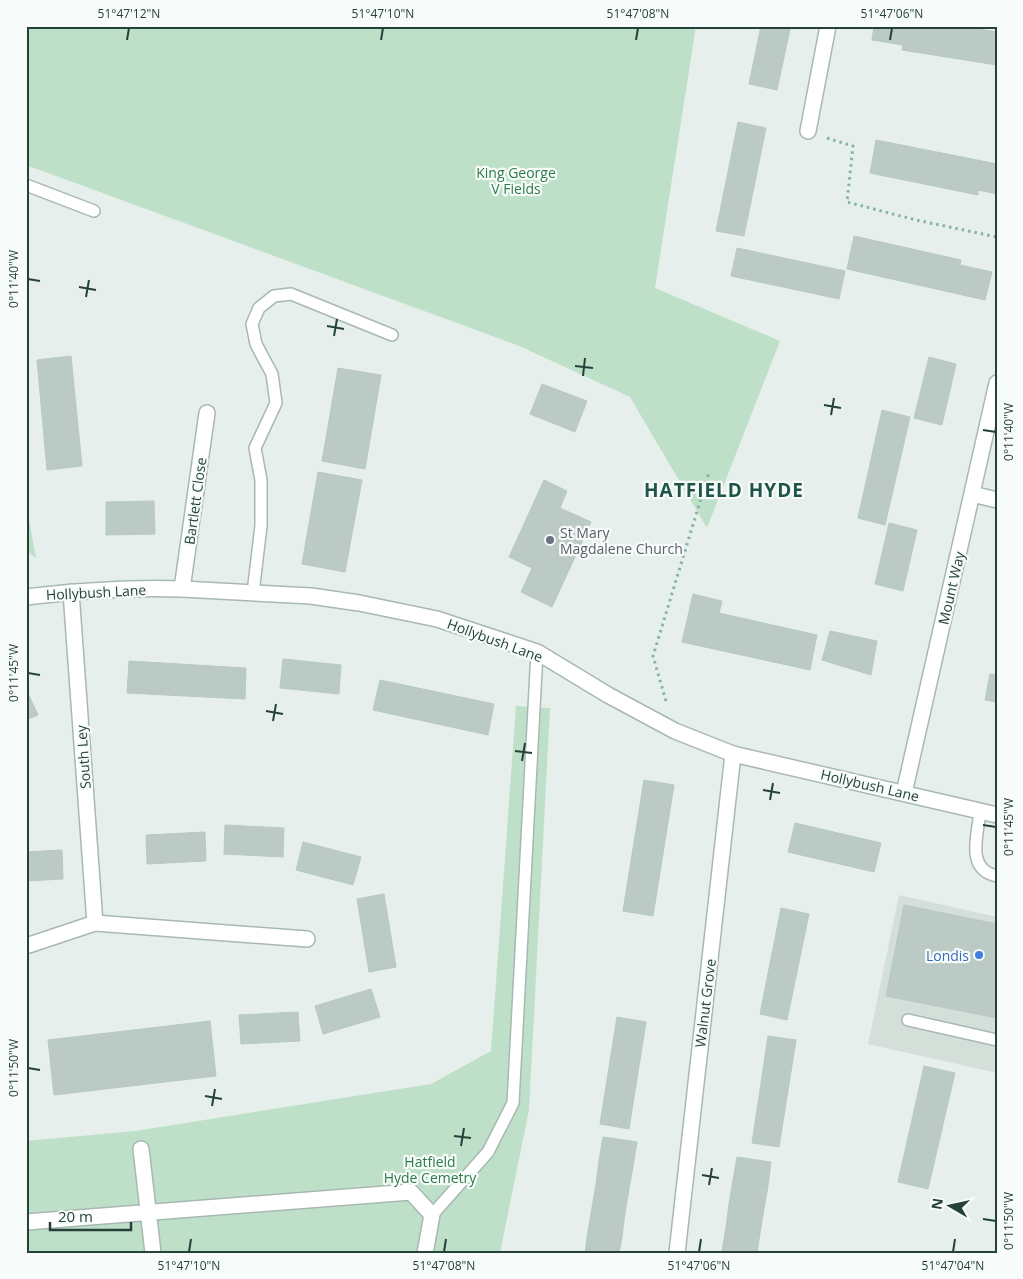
<svg xmlns="http://www.w3.org/2000/svg" width="1023" height="1279" font-family="'Open Sans',sans-serif">
<style>
.built{fill:#d4dfda}
.green{fill:#bfe0c8}
.building{fill:#bbcac4;stroke:#b8c9c2}
.lines{fill:none;stroke-linecap:round;stroke-linejoin:round}
.service-casing{stroke:#a8b8b2;stroke-width:14}
.pedestrian-casing{stroke:#a8b8b2;stroke-width:18}
.minor-casing{stroke:#a8b8b2;stroke-width:18}
.tertiary-casing{stroke:#a8b8b2;stroke-width:18}
.path{stroke:#86b3a5;stroke-width:3;stroke-dasharray:2.5 4;stroke-linecap:butt}
.service{stroke:#fff;stroke-width:11}
.pedestrian{stroke:#fff;stroke-width:15}
.minor{stroke:#fff;stroke-width:15}
.tertiary{stroke:#fff;stroke-width:15}
.ticks{fill:none;stroke:#24423a;stroke-width:2}
.worship-dot{fill:#6b7280;stroke:#f7fbf9;stroke-width:2}
.shop-dot{fill:#3f7fe0;stroke:#f7fbf9;stroke-width:2}
.labels{text-anchor:middle;dominant-baseline:central;stroke-width:4.5;stroke-linejoin:round;paint-order:stroke}
.park-label{font-size:14px;fill:#2d7a4b;stroke:#f7fbf9}
.street-label{font-size:14px;fill:#24423a;stroke:#f7fbf9}
.worship-label{font-size:14px;fill:#5b616d;stroke:#f7fbf9;text-anchor:start}
.shop-label{font-size:14px;fill:#366cbe;stroke:#f7fbf9;text-anchor:end}
.district-label{font-size:19px;font-weight:bold;letter-spacing:1px;fill:#1f5548;stroke:#f7fbf9}
.neatline{fill:none;stroke:#24423a;stroke-width:2}
.ticks-label{font-size:12px;text-anchor:middle;fill:#24423a}
</style>
<rect width="100%" height="100%" fill="#e6efeb"/>
<path class="built" d="M 899,895 L 997,917 L 997,1073 L 868,1044 Z"/>
<path class="green" d="M 26,26 L 696,26 L 655,288 L 780,341 L 707,528 L 630,397 L 517,345 L 26,165 Z
M 26,503 L 36,558 L 26,551 Z
M 516,706 L 550,708 L 529,1110 L 500,1253 L 26,1253 L 26,1141 L 135,1131 L 431,1084 L 491,1051 Z"/>
<path class="building" d="M 761,26 L 776,26 L 790,29 L 777,90 L 749,84 Z
M 874,26 L 960,26 L 997,32 L 997,65 L 902,50 L 903,45 L 872,40 Z
M 738,122 L 766,128 L 744,236 L 716,231 Z
M 876,140 L 997,164 L 997,194 L 978,190 L 978,195 L 870,173 Z
M 854,236 L 961,260 L 960,265 L 992,272 L 985,300 L 847,269 Z
M 737,248 L 845,271 L 839,299 L 731,276 Z
M 71,356 L 82,466 L 47,470 L 37,360 Z
M 929,357 L 956,364 L 942,425 L 914,418 Z
M 338,368 L 381,375 L 365,469 L 322,461 Z
M 542,384 L 587,401 L 575,432 L 530,414 Z
M 882,410 L 910,417 L 885,525 L 858,518 Z
M 318,472 L 362,480 L 345,572 L 302,564 Z
M 544,480 L 567,491 L 560,508 L 591,522 L 552,607 L 521,592 L 532,568 L 509,557 Z
M 154,501 L 155,534 L 106,535 L 106,502 Z
M 889,523 L 917,530 L 903,591 L 875,584 Z
M 693,594 L 722,601 L 719,613 L 817,635 L 810,670 L 682,642 Z
M 830,631 L 877,641 L 871,675 L 822,660 Z
M 283,659 L 341,665 L 339,694 L 280,688 Z
M 129,661 L 246,668 L 245,699 L 127,693 Z
M 990,674 L 997,675 L 997,702 L 985,700 Z
M 380,680 L 494,704 L 488,735 L 373,710 Z
M 26,689 L 38,715 L 26,720 Z
M 644,780 L 674,785 L 653,916 L 623,911 Z
M 795,823 L 881,843 L 874,872 L 788,852 Z
M 225,825 L 284,828 L 283,857 L 224,854 Z
M 205,832 L 206,861 L 147,864 L 146,835 Z
M 303,842 L 361,857 L 353,885 L 296,870 Z
M 62,850 L 63,879 L 26,881 L 26,852 Z
M 384,894 L 396,967 L 369,972 L 357,899 Z
M 904,905 L 997,924 L 997,1018 L 886,996 Z
M 781,908 L 809,914 L 787,1020 L 760,1014 Z
M 371,989 L 380,1017 L 323,1034 L 315,1006 Z
M 298,1012 L 300,1041 L 241,1044 L 239,1015 Z
M 617,1017 L 646,1022 L 629,1129 L 600,1124 Z
M 210,1021 L 216,1076 L 54,1095 L 48,1040 Z
M 768,1036 L 796,1040 L 779,1147 L 752,1143 Z
M 924,1066 L 955,1073 L 928,1189 L 898,1182 Z
M 603,1137 L 637,1142 L 633,1166 L 599,1161 Z
M 737,1157 L 771,1162 L 768,1186 L 733,1180 Z
M 599,1161 L 633,1166 L 629,1189 L 596,1184 Z
M 733,1180 L 768,1186 L 764,1209 L 729,1204 Z
M 596,1184 L 629,1189 L 625,1213 L 592,1208 Z
M 729,1204 L 764,1209 L 760,1233 L 726,1227 Z
M 592,1208 L 625,1213 L 622,1237 L 588,1231 Z
M 726,1227 L 760,1233 L 757,1253 L 722,1251 Z
M 588,1231 L 622,1237 L 619,1253 L 585,1253 Z"/>
<g class="lines">
<g class="service-casing">
<path id="service" d="M 26,185 L 94,211
M 253,593 L 261,526 L 261,480 L 255,448 L 276,403 L 272,374 L 256,344 L 252,324 L 259,308 L 274,296 L 291,294 L 392,335
M 980,811 C 978,834 965,870 997,876
M 908,1020 L 997,1040
M 432,1215 L 488,1152 L 513,1103 L 537,652"/>
</g>
<g class="pedestrian-casing">
<path id="pedestrian" d="M 141,1149 L 153,1253
M 26,1222 L 411,1192 L 432,1215 L 425,1253"/>
</g>
<g class="minor-casing">
<path id="minor" d="M 808,131 L 828,26
M 972,494 L 997,500
M 182,589 L 207,413
M 71,592 L 95,923
M 904,793 L 997,383
M 26,946 L 95,923 L 307,939
M 677,1253 L 733,754"/>
</g>
<g class="tertiary-casing">
<path id="tertiary" d="M 26,597 C 78,591 130,587 182,589 L 311,596 L 359,603 L 437,619 L 537,652 L 608,695 L 675,731 L 733,754 L 997,815"/>
</g>
<path class="path" d="M 827,138 L 853,146 L 847,202 L 916,220 L 997,237
M 666,701 L 653,656 L 709,472"/>
<use href="#service" class="service"/>
<use href="#pedestrian" class="pedestrian"/>
<use href="#minor" class="minor"/>
<use href="#tertiary" class="tertiary"/>
</g>
<path class="ticks" d="M 127,40 L 129,28M 381,40 L 383,28M 636,40 L 638,28M 890,40 L 892,28M 28,279 L 40,281M 79,287 L 96,290M 86,297 L 89,280M 327,326 L 344,329M 334,336 L 337,319M 575,366 L 593,368M 583,376 L 585,358M 824,405 L 841,408M 831,415 L 834,398M 983,430 L 996,432M 28,673 L 40,675M 266,711 L 283,714M 273,721 L 276,704M 515,751 L 532,753M 522,761 L 525,743M 763,790 L 780,793M 770,800 L 773,783M 983,825 L 996,827M 28,1068 L 40,1070M 205,1096 L 222,1099M 212,1106 L 215,1089M 454,1136 L 471,1138M 461,1146 L 464,1128M 702,1175 L 719,1178M 709,1185 L 712,1168M 983,1219 L 996,1221M 189,1252 L 191,1239M 444,1252 L 446,1239M 699,1252 L 701,1239M 953,1252 L 955,1239"/>
<circle class="worship-dot" cx="550" cy="540" r="5"/>
<circle class="shop-dot" cx="979" cy="955" r="5"/>
<g class="labels">
<g class="park-label">
<text x="516" y="172">King George<tspan x="516" dy="16">V Fields</tspan></text>
<text x="430" y="1161">Hatfield<tspan x="430" dy="16">Hyde Cemetry</tspan></text>
</g>
<g class="street-label">
<text transform="translate(195 501) rotate(-82)">Bartlett Close</text>
<text transform="translate(951 588) rotate(-77)">Mount Way</text>
<text transform="translate(96 592) rotate(-3)">Hollybush Lane</text>
<text transform="translate(495 640) rotate(20)">Hollybush Lane</text>
<text transform="translate(83 757) rotate(-94)">South Ley</text>
<text transform="translate(870 785) rotate(13)">Hollybush Lane</text>
<text transform="translate(705 1003) rotate(-83)">Walnut Grove</text>
</g>
<g class="worship-label">
<text x="560" y="532">St Mary<tspan x="560" dy="16">Magdalene Church</tspan></text>
</g>
<g class="shop-label">
<text x="969" y="955">Londis</text>
</g>
<g class="district-label">
<text x="724" y="490">HATFIELD HYDE</text>
</g>
</g>
<rect width="1023" height="1279" fill="none" stroke="#f7fbf9" stroke-width="55"/>
<g transform="translate(950 1206) rotate(279)" stroke="#f7fbf9" stroke-width="4" paint-order="stroke">
<path d="M0-4L9 19L0 12L-9 19Z" fill="#24423a"/>
<text y="-8" font-size="14" font-weight="bold" text-anchor="middle" fill="#24423a">N</text>
</g>
<path d="M50 1222v8h81v-8" fill="none" stroke="#24423a" stroke-width="2.5"/>
<text x="58" y="1222" font-size="15" fill="#24423a" stroke="#f7fbf9" stroke-width="4" paint-order="stroke">20 m</text>
<rect x="28" y="28" width="968" height="1224" class="neatline"/>
<g class="ticks-label">
<text x="129" y="18">51°47'12"N</text>
<text x="383" y="18">51°47'10"N</text>
<text x="638" y="18">51°47'08"N</text>
<text x="892" y="18">51°47'06"N</text>
<text transform="translate(14 279) rotate(-90)" y="4">0°11'40"W</text>
<text transform="translate(1009 432) rotate(-90)" y="4">0°11'40"W</text>
<text transform="translate(14 673) rotate(-90)" y="4">0°11'45"W</text>
<text transform="translate(1009 827) rotate(-90)" y="4">0°11'45"W</text>
<text transform="translate(14 1068) rotate(-90)" y="4">0°11'50"W</text>
<text transform="translate(1009 1221) rotate(-90)" y="4">0°11'50"W</text>
<text x="189" y="1270">51°47'10"N</text>
<text x="444" y="1270">51°47'08"N</text>
<text x="699" y="1270">51°47'06"N</text>
<text x="953" y="1270">51°47'04"N</text>
</g>
</svg>
